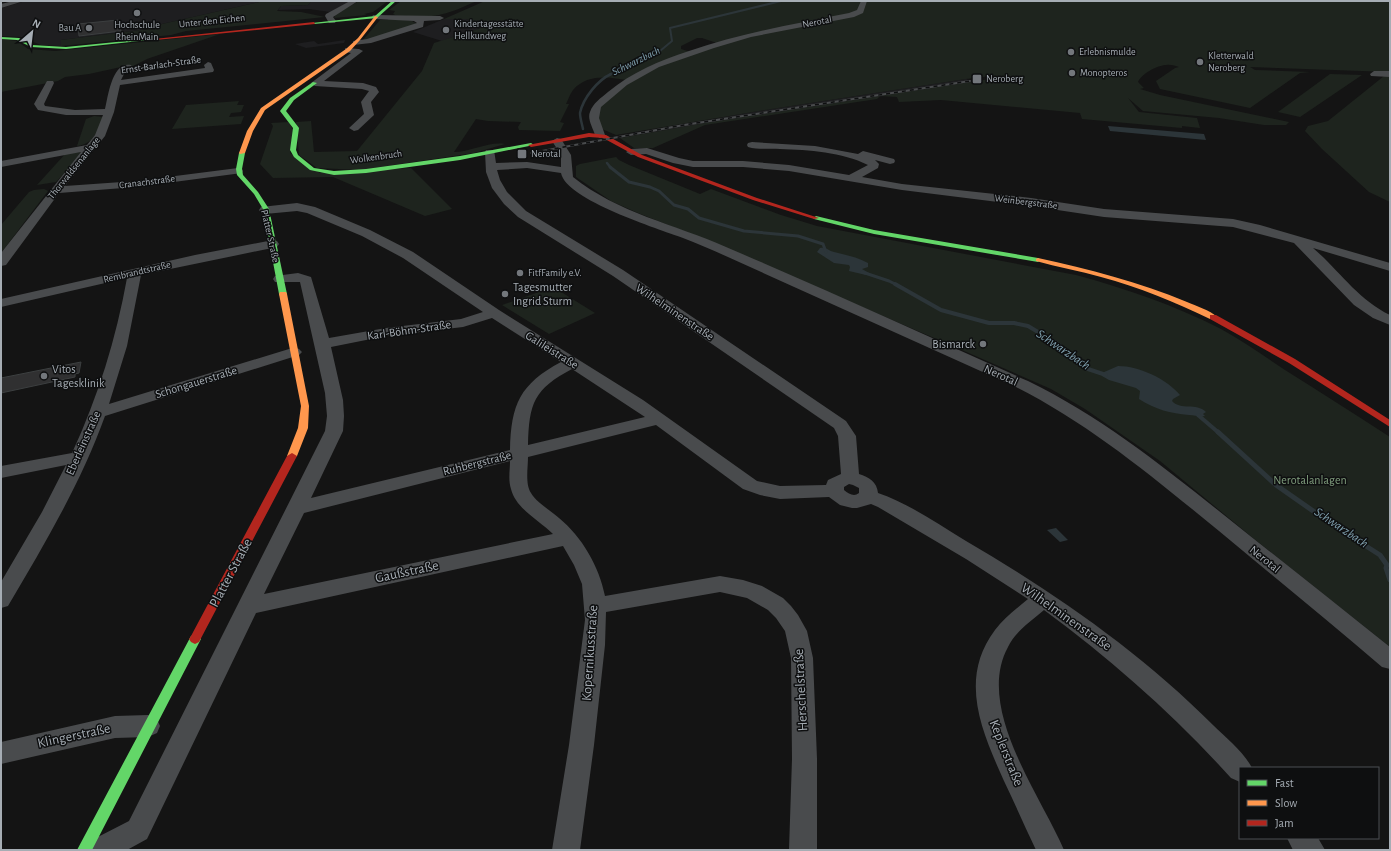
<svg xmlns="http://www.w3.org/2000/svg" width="1391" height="851" font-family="'Alegreya Sans',sans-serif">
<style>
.built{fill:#1e1e20}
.green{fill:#1e241e;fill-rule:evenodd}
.water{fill:#2c3539}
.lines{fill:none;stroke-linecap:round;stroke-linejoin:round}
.stream-far4{stroke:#2c3539;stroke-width:2}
.stream-far3{stroke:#2c3539;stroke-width:2.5}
.stream-far2{stroke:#2c3539;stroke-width:3}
.stream-far1{stroke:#2c3539;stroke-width:4}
.stream{stroke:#2c3539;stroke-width:5}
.building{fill:#303031;stroke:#3c3f40}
.street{fill:#494b4d;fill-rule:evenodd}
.fast{fill:#63d668;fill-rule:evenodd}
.slow{fill:#ff974d;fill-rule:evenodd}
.jam{fill:#b3261e;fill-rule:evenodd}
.rail-casing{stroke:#494b4d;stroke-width:2}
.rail{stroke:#0e0f10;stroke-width:1.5;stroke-dasharray:4;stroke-linecap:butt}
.poi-dot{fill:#73777c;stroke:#0e0f10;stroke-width:1.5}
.labels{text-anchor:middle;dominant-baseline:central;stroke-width:3;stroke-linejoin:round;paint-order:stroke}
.far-street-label{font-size:10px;fill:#a6adb4;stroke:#0e0f10}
.far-poi-label{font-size:10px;fill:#a6adb4;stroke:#0e0f10;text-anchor:start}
.far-water-label{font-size:11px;font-style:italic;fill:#7f9fad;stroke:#0e0f10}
.poi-label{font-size:12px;fill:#a6adb4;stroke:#0e0f10;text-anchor:start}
.street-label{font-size:12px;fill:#a6adb4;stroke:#0e0f10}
.park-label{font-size:12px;fill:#819e7e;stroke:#0e0f10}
.water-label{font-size:13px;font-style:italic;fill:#7f9fad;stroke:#0e0f10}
.near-street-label{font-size:14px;fill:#a6adb4;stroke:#0e0f10}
</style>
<rect width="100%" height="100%" fill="#141414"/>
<path class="built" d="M 22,1 L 264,1 L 162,24 L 157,28 L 61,40 L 61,46 L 41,45 L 21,37 L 1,36 L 1,8 L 22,2 Z
M 312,1 L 352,1 L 330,12 L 309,9 L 278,10 L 281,6 L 308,5 Z
M 444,19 L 466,19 L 492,25 L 442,41 L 413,32 Z
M 345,40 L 344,43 L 306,48 L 295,44 L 314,41 L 318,44 Z
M 966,79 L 972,82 L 636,135 L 633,133 L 753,112 Z"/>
<path class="green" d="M 264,1 L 312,1 L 308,5 L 281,6 L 277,11 L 301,12 L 325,17 L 186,31 L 171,35 L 61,46 L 61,40 L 157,28 L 162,24 Z
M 359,1 L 388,1 L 373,12 L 364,14 L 367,15 L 334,18 L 336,14 Z
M 401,1 L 477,1 C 449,13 440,18 408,16 C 403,15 399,17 393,14 L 395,11 L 389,10 Z
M 485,1 L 1390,1 L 1390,72 L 1250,67 L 1255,70 L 1310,72 L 1300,73 L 1250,108 L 1160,89 L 1156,81 L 1175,68 L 1179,67 C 1176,66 1170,64 1166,65 C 1158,65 1141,74 1138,82 L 1144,88 L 1140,89 L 1160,95 L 1289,122 L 1286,125 L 1264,125 L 1219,118 L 1143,111 L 1128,98 L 1139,112 L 1197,118 L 1200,128 L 1182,126 L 1182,128 L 1082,119 L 1080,113 L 941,100 L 899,102 L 897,97 L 880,96 L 877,99 L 705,125 L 653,148 L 634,148 L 620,138 L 705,123 L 996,78 L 991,76 L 966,79 L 753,112 L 616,135 L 602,129 L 595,116 L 599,107 L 632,81 C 612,78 589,72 573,90 C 570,94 568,100 566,104 L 569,104 L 560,122 L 564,123 L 560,131 L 519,130 L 518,127 L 521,122 L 488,121 L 476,119 L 454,152 C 470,152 490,141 505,144 L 474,153 L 360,170 L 317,168 L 299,155 L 296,122 L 311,121 L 314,152 L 357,151 L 422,71 L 434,43 L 491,25 L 466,19 L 444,19 ZM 697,38 L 702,38 L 720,44 L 694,53 L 681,49 L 681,46 Z
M 389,18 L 412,21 L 417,24 L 372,39 L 363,40 L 380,20 L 388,20 Z
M 220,34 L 147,59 L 131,67 L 121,67 L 89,74 L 65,77 L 58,81 L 1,92 L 1,39 L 17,41 L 28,49 L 55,51 Z
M 1330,74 L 1362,75 L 1300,117 L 1278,112 Z
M 1384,76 L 1390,76 L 1390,202 L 1369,192 L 1322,149 L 1305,131 L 1308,126 L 1328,121 Z
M 239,101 L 237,105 L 244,105 L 241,112 L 231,113 L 229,117 L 244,116 L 241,124 L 172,129 L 186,105 Z
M 94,116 L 103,117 C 97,131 94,144 77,146 L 86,119 Z
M 289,122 L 294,132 L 290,153 L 320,173 L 411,168 L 452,209 L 425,216 L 333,177 L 273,178 L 260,164 L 273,126 L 271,123 Z
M 84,152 L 56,182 L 37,185 L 66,153 Z
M 616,157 L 619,160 L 629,165 L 700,194 L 711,189 L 781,215 L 817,226 L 1076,275 C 1127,289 1174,305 1221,329 C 1243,341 1264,356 1285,370 C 1320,392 1355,414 1390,437 L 1390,647 L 1253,538 L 1160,461 L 1085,409 L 1051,389 L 955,347 L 706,240 L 638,213 L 611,201 L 576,177 L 576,166 L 580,164 Z
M 44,189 L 48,191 L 1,253 L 1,225 L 29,192 L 34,190 Z
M 553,287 L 595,313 L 549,334 L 502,305 Z"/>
<path class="water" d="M 1108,126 L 1204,134 L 1206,140 L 1110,131 Z
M 820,248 C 826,247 829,251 834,252 C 846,255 857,257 868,263 L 868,267 L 862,269 L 869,273 L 866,275 L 849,271 L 850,267 L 849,265 L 834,263 L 817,252 Z
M 1118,366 C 1139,366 1167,379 1180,395 L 1173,399 L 1172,401 C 1181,411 1196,402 1206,412 L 1203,414 L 1205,416 C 1199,417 1195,415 1189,415 C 1170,413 1156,410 1139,399 L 1140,391 L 1136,388 L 1109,380 L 1102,376 L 1102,373 Z
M 1056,528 L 1068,540 L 1060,542 L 1047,530 Z"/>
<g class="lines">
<path class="stream-far4" d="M 609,75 L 660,51 L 672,41 L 670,28 L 781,1"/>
<path class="stream-far3" d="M 583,129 C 582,124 580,118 580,113 C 583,98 598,80 611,74
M 607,163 L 611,168"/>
<path class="stream-far2" d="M 610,167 L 629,182 L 650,187 L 659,191 L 674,205 L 688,209 L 699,218 L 744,231 L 798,236 L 823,244 L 826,252
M 862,272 L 889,281 L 897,285"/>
<path class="stream-far1" d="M 895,284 L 941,310 L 989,323 L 1014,323 L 1028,326 L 1058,344 L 1085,368 L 1106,375
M 1198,415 L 1219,433"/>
<path class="stream" d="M 1218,432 L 1276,485 L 1336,527 L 1380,555 L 1387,565 L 1386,568 L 1390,580"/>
</g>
<path class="building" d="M 118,20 L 121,31 L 79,36 L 78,24 Z
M 81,362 L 79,373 L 75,374 L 75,377 L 1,393 L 1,378 Z"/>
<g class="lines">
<path class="street" d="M 13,1 L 24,1 L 1,8 L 1,4 Z
M 350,1 L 358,1 L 333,17 L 336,21 L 335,23 L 329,23 L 325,16 L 326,14 Z
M 861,1 L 867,1 L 863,13 L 854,17 L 751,37 L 714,48 L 659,67 L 627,85 L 601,107 L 599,118 L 605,135 L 600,138 L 595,135 C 593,128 587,119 590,112 C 593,103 601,98 608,92 C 632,72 659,61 689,51 C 741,33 795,24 849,13 L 857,10 Z
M 373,15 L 440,16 L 444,18 L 440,20 L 424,21 L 423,27 L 371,43 L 353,45 L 353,41 L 367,39 L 417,23 L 414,21 L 376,19 L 372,17 Z
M 345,48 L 359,49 L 363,51 L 324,81 L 363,83 L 376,87 L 379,92 L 371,102 L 374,115 L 358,130 L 354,131 L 349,128 L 364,114 L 361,102 L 369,91 L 362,89 L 315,86 L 311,83 L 351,53 L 345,52 Z
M 208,62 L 211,63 L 214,70 L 213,72 L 120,85 L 114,112 L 105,136 L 65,186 L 136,181 L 238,168 L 242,169 L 243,171 L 242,173 L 136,187 L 59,193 L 6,265 L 1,266 L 1,253 L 81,152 L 1,167 L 1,161 L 87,145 L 95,135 L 103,115 L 66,115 L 38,110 L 34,104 L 47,81 L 53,81 L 54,83 L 44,104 L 45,106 L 75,110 L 105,109 C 108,97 112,61 131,65 L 132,67 L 124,74 L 121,80 L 205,68 L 204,65 Z
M 1374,71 L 1390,71 L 1390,77 L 1371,76 L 1370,74 Z
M 557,138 L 561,139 L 571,155 L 573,177 C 618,213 674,224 726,247 C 827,290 927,336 1028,381 C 1102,417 1165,468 1229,519 C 1283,562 1336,604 1390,647 L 1390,669 L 1382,667 C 1328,621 1273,576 1219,531 C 1154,478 1091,425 1016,387 L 739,262 C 721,254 702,245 683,238 C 659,229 566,200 561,173 L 527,168 L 497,170 L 500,180 L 507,192 L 526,211 L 623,270 L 846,421 L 856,436 L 859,474 C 869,477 877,482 878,493 C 910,504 938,524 966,541 C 1055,593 1140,652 1213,725 C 1226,738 1244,752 1252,768 L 1240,768 L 1240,782 L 1231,778 C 1174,715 1112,660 1044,610 C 1031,621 1015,632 1008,647 C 975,708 1040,794 1064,850 L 1036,850 C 1025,827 1015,804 1004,781 C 982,732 958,679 995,630 C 1004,618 1016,609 1028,599 L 966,559 L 878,507 L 871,504 L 857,508 L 852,508 L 840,505 L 829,497 L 780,499 L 760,495 L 743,489 L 656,425 L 528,457 C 528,468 525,484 531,493 C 537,503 550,510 559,518 C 582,537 599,566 605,596 L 720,576 L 743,580 L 762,586 L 783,598 L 791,606 L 798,615 L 807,631 L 813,658 L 817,759 L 817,850 L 789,850 L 792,759 L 791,658 L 785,631 L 776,618 L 768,610 L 747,598 L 720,592 L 606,612 L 605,645 L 594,745 L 580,850 L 552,850 L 569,745 L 585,620 L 582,584 L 574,565 L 563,546 L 256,613 L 147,839 L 127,850 L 86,850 L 90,841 L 129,821 L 325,431 L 327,416 L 325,393 L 300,282 L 275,282 L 273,279 L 275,276 L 298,273 L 311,277 L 329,338 L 386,328 L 461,319 L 483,312 L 403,258 L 362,236 L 307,213 L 297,211 L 265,214 L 261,213 L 259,210 L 261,207 L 297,203 L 315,207 L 370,230 L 413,252 L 499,310 L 643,400 L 757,481 L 780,486 L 826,485 L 828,480 L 841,474 L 838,436 L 834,428 L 613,276 L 518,217 L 504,204 L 492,188 L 486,172 L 485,152 L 486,150 L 494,150 L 496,163 L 527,162 L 561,167 L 561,155 L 552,141 ZM 492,318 L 561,362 C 520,384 511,404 510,450 L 311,498 L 343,431 L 344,416 L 343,400 L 331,347 L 386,336 L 463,327 ZM 572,369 L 645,417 L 528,445 C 529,403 534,389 572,369 ZM 510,461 C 510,470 508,480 511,489 C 516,509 539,520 553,534 L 264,594 L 304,513 ZM 849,484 L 853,485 L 859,488 L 859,493 C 854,497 849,494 844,490 L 844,487 Z
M 752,142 L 815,146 L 858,154 L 863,151 L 894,159 L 895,161 L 894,163 L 890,164 L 875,160 L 879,164 L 878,168 L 862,177 L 902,184 L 1031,198 L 1104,209 L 1233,219 L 1260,225 L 1390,263 L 1390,271 L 1313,248 C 1340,271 1357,299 1390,315 L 1390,325 L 1373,318 L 1354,305 L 1294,243 L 1233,227 L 1104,217 L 1031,206 L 902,190 L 789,171 L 743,167 L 693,167 L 673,163 L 646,154 L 631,155 L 626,152 L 631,149 L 647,148 L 679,158 L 693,161 L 743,161 L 789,165 L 849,175 L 868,165 C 842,152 809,150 780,149 C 769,148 758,150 748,147 L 747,145 L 748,143 Z
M 273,240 L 277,241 L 279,244 L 277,247 L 141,275 L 127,346 L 109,404 L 289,349 L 294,347 L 299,349 L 302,352 L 299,355 L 105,416 C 81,483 44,545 8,606 L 1,608 L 1,582 L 42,512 L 66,465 L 1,478 L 1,466 L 72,453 C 98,397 116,339 127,278 L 1,307 L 1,299 L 195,255 Z
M 148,715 L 157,719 L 160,726 L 157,733 L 148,737 L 115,738 L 1,764 L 1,742 L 115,716 Z
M 1287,838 L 1318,838 L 1325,850 L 1293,850 Z"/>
<path class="fast" d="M 392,1 L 396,1 L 377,18 L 314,24 L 312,23 L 375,16 Z
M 1,37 L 19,38 L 32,45 L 66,47 L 156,38 L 158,39 L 66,49 L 31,47 L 17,40 L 1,39 Z
M 313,82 L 317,83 L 294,100 L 286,111 L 299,128 L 296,150 L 298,155 L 314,168 L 334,171 L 366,169 L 460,156 L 531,143 L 534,145 L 460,160 L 366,173 L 334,175 L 310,170 L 294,157 L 290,150 L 293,128 L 280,111 L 290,98 Z
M 242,151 L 245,153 L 242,169 L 243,175 L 258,192 L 269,209 L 287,294 L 286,296 L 280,296 L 279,294 L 263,209 L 254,194 L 237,175 L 236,169 L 239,153 Z
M 816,216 L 874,230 L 1038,258 L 1041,260 L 1038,262 L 874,234 L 814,219 L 813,218 Z
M 195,634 L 199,636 L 201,639 L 92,850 L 77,850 L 191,636 Z"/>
<path class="slow" d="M 375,16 L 378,17 L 360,40 L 350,51 L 265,110 L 253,131 L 245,153 L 240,154 L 239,153 L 247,131 L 261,108 L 346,49 L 358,38 Z
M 1038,258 C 1089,269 1139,282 1187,302 C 1196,306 1210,310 1217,317 L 1213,319 L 1210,319 C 1175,302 1139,287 1101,277 C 1080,271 1057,267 1036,261 L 1036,259 Z
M 280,292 L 286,292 L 287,294 L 309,406 L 308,428 L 297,456 L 292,459 L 287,456 L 298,428 L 301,406 L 279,294 Z"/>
<path class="jam" d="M 314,22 L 315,24 L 156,40 L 154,39 Z
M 589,133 L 606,135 L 642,155 L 757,198 L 819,218 L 814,219 L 753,200 L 638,157 L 603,138 L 589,137 L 531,147 L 528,145 Z
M 1210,315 L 1216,315 L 1295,359 L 1390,420 L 1390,427 L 1289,363 L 1210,319 Z
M 292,453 L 297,456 L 199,642 L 195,644 L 191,642 L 189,639 L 191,636 L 287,456 Z"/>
<g class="rail-casing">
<path id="rail" d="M 531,153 L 684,125 L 970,81"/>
</g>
<use href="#rail" class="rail"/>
</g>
<g class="poi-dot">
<circle cx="137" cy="13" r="4"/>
<circle cx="89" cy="28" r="4"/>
<circle cx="446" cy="30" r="4"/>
<circle cx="1071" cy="52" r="4"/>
<circle cx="1200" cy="62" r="4"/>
<circle cx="1072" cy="73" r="4"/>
<rect x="972" y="74" width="10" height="10" rx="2"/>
<rect x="517" y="149" width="10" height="10" rx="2"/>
<circle cx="520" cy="273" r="4"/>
<circle cx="505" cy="294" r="4"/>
<circle cx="983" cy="344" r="4"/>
<circle cx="44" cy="376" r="4"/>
</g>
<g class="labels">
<g class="far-street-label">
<text transform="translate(212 21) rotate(-6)">Unter den Eichen</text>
<text transform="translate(817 22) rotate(-11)">Nerotal</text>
<text transform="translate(161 65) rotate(-8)">Ernst-Barlach-Straße</text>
<text transform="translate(376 157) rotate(-8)">Wolkenbruch</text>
<text transform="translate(74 168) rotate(-51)">Thorwaldsenanlage</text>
<text transform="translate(147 182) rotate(-7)">Cranachstraße</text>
<text transform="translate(1026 202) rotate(7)">Weinbergstraße</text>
<text transform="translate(270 236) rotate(77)">Platter Straße</text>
<text transform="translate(137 272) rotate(-13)">Rembrandtstraße</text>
</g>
<g class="far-poi-label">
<text x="454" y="24">Kindertagesstätte<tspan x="454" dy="12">Hellkundweg</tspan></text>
<text x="137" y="25" text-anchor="middle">Hochschule<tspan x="137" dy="12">RheinMain</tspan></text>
<text x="81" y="28" text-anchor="end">Bau A</text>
<text x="1079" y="52">Erlebnismulde</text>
<text x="1208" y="56">Kletterwald<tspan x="1208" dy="12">Neroberg</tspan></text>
<text x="1080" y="73">Monopteros</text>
<text x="986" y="79">Neroberg</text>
<text x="531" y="154">Nerotal</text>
<text x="528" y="273">FitfFamily e.V.</text>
</g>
<g class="far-water-label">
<text transform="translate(636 61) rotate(-26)">Schwarzbach</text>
</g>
<g class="poi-label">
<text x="513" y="287">Tagesmutter<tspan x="513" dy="14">Ingrid Sturm</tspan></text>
<text x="975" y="344" text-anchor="end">Bismarck</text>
<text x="52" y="369">Vitos<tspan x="52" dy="14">Tagesklinik</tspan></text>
</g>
<g class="street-label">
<text transform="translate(675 312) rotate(34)">Wilhelminenstraße</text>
<text transform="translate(409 330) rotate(-8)">Karl-Böhm-Straße</text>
<text transform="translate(552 350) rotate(32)">Galileistraße</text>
<text transform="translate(1001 375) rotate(24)">Nerotal</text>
<text transform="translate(196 382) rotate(-17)">Schongauerstraße</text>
<text transform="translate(83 443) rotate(-66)">Eberleinstraße</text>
<text transform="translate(477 463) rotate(-14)">Ruhbergstraße</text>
<text transform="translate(1265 559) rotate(39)">Nerotal</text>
</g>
<g class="park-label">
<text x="1310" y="480">Nerotalanlagen</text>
</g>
<g class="water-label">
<text transform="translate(1063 350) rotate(34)">Schwarzbach</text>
<text transform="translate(1341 528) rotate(34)">Schwarzbach</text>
</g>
<g class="near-street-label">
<text transform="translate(407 572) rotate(-12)">Gaußstraße</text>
<text transform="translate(231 573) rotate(-62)">Platter Straße</text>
<text transform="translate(1066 617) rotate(35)">Wilhelminenstraße</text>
<text transform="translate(590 653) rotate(-86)">Kopernikusstraße</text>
<text transform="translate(801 690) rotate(-93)">Herschelstraße</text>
<text transform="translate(74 736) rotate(-12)">Klingerstraße</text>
<text transform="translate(1006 753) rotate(68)">Keplerstraße</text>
</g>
</g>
<rect width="1391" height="851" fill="none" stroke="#a6adb4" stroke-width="4"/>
<rect x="1239" y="767" width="140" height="72" fill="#0e0f10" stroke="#4b4e52"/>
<rect x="1247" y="780" width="20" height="6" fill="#63d668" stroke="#4b4e52"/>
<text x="1275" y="787" font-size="12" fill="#a6adb4">Fast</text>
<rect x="1247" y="800" width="20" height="6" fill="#ff974d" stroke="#4b4e52"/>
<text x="1275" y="807" font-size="12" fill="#a6adb4">Slow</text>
<rect x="1247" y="820" width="20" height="6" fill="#b3261e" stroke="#4b4e52"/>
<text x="1275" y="827" font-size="12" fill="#a6adb4">Jam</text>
<g transform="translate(32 32) rotate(28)" stroke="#0e0f10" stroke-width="3" paint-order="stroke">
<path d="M0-3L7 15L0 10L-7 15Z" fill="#a6adb4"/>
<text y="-6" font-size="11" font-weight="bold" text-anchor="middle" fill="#a6adb4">N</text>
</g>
</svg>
